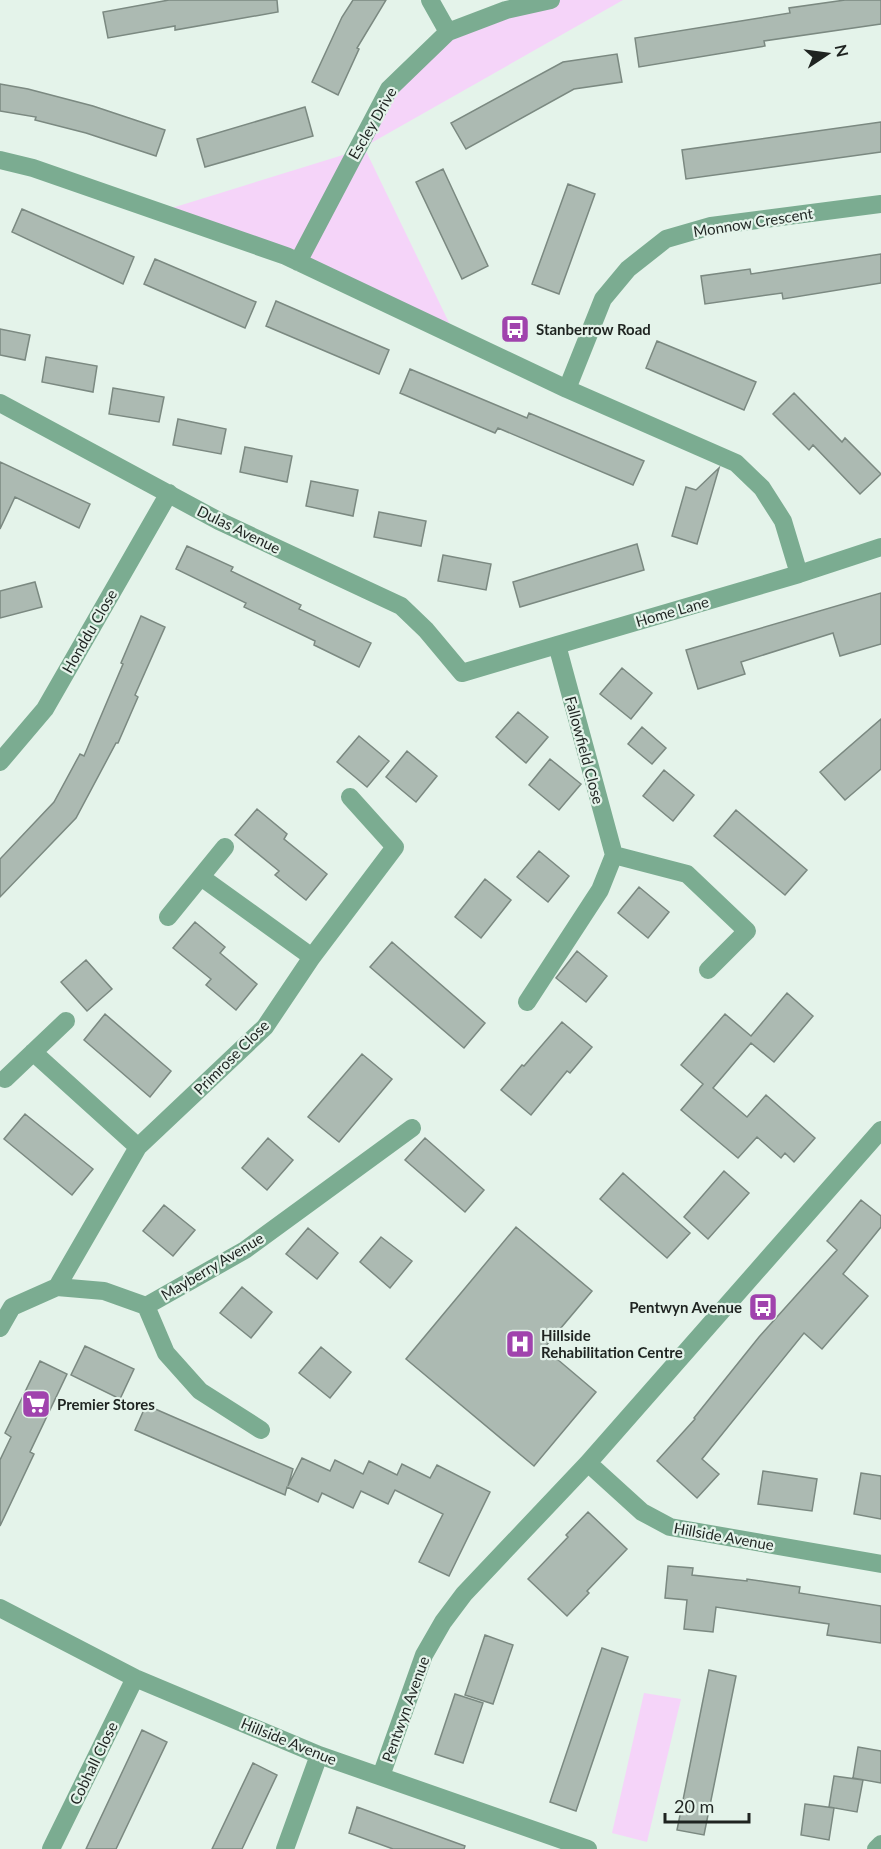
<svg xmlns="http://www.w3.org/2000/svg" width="881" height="1849" font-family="Lato,sans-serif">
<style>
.green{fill:#f5d4f9}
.building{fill:#acbab2;stroke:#7b8981;stroke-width:1.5}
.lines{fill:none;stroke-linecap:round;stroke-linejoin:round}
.street{stroke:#7bac91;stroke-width:18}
.labels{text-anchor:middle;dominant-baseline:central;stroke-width:4.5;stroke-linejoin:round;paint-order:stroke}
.street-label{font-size:15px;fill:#1f2421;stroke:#e4f3ea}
.poi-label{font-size:15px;font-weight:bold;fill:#1f2421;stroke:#e4f3ea;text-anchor:start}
</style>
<rect width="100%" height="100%" fill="#e4f3ea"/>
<path class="green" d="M 551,0 L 623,0 L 364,147 L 456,337 L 159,212 L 356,151 L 389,89 L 448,32 Z
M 644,1693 L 681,1699 L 647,1842 L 612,1833 Z"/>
<path class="building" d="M 169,0 L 277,0 L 278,12 L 175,30 L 175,26 L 108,38 L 103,12 Z
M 353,0 L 386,0 L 357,48 L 359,49 L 338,95 L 312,82 L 342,17 Z
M 845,0 L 881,0 L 881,24 L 764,41 L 765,46 L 639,67 L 635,38 L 790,13 L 789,8 Z
M 617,54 L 622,82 L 574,89 L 466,149 L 451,123 L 563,62 Z
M 0,84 L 28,89 L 93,106 L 165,130 L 156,156 L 86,133 L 35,120 L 36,117 L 0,111 Z
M 305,107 L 313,136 L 205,167 L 197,139 Z
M 881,122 L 881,152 L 686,179 L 682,150 Z
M 443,169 L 488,266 L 462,279 L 416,182 Z
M 568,184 L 595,194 L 559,294 L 532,284 Z
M 22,209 L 134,257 L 123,284 L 12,232 Z
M 881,254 L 881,283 L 783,299 L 782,293 L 705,304 L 701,276 L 750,269 L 751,274 Z
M 155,259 L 256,302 L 245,328 L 144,284 Z
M 276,301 L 389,350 L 379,374 L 266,326 Z
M 0,329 L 30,335 L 25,360 L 0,355 Z
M 657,341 L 756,382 L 744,410 L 646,368 Z
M 46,357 L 97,366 L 93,392 L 42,382 Z
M 410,369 L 527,418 L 529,413 L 644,461 L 633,485 L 498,428 L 495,433 L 400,393 Z
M 113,388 L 164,397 L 159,422 L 109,414 Z
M 794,393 L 842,442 L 845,438 L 881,474 L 860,494 L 813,445 L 809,450 L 773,414 Z
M 178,419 L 226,429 L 221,454 L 173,445 Z
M 245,447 L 292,456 L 287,482 L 240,472 Z
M 0,462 L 90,504 L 79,528 L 15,497 L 0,529 Z
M 719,468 L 697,544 L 672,536 L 686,487 L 696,490 Z
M 311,481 L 358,490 L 353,516 L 306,506 Z
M 379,512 L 426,521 L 421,546 L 374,537 Z
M 637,544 L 644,570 L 520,607 L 513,582 Z
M 187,546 L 233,567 L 231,571 L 301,605 L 299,609 L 371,643 L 359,667 L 314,645 L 315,641 L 244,607 L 246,603 L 176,569 Z
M 443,555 L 491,564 L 486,590 L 438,581 Z
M 35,582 L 42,607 L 0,618 L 0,591 Z
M 881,593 L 881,644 L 840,656 L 833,633 L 741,662 L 745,674 L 698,689 L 686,650 Z
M 141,616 L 165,627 L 135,695 L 138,697 L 118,743 L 116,743 L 76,818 L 0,897 L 0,859 L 54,802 L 80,754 L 84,756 L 123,664 L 121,663 Z
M 622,668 L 652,693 L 631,719 L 600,694 Z
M 518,712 L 548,737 L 526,763 L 496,737 Z
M 881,719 L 881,769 L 845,800 L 820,772 Z
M 642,727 L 666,748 L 652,764 L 628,744 Z
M 359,736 L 389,761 L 367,787 L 337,762 Z
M 407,751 L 437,776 L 416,802 L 386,777 Z
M 550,759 L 581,784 L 559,810 L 529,785 Z
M 664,770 L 694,795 L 673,821 L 643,796 Z
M 257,809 L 287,834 L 284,839 L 327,874 L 306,900 L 275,875 L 279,871 L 235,835 Z
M 736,810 L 807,870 L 785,895 L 714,836 Z
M 539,851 L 569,876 L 548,902 L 517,877 Z
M 485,879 L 511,900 L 481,938 L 455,917 Z
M 639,887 L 669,912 L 648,938 L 618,913 Z
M 195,922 L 225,947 L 220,953 L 257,984 L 236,1010 L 206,985 L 211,979 L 173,948 Z
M 392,942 L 485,1023 L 464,1048 L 370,967 Z
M 577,951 L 607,976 L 586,1002 L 556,978 Z
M 86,960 L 112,989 L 87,1011 L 61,982 Z
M 787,993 L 813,1016 L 774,1062 L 751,1043 L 713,1088 L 747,1117 L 766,1095 L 815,1138 L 794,1162 L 785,1153 L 781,1158 L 757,1137 L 738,1158 L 681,1110 L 703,1084 L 681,1065 L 725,1014 L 751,1036 Z
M 105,1014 L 171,1071 L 150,1097 L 84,1040 Z
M 562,1022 L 592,1047 L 570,1073 L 567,1071 L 531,1115 L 501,1090 L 522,1065 L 524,1066 Z
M 362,1054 L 392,1079 L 339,1142 L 308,1117 Z
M 25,1114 L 93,1169 L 72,1195 L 4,1139 Z
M 268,1138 L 293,1160 L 267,1190 L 242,1168 Z
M 425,1138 L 484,1190 L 465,1212 L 405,1160 Z
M 724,1171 L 749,1193 L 708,1239 L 684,1217 Z
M 623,1173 L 690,1233 L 667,1258 L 600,1199 Z
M 861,1200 L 881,1216 L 881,1227 L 843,1274 L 868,1296 L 822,1349 L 804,1333 L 702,1459 L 719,1474 L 697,1498 L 657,1461 L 695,1419 L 694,1418 L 759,1337 L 837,1250 L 827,1241 Z
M 164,1205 L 195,1230 L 173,1256 L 143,1231 Z
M 516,1227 L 592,1291 L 544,1348 L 596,1392 L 534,1466 L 406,1359 Z
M 308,1228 L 338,1253 L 317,1279 L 286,1254 Z
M 381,1237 L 412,1261 L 390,1288 L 360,1262 Z
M 242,1287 L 272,1312 L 251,1338 L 220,1313 Z
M 85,1346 L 134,1369 L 120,1399 L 71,1375 Z
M 321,1347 L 351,1372 L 330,1398 L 299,1373 Z
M 40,1361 L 67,1374 L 30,1452 L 34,1454 L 0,1526 L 0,1460 L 11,1437 L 5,1433 Z
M 146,1405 L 293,1469 L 288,1486 L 302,1458 L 330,1471 L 335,1460 L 363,1474 L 369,1461 L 397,1475 L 402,1464 L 430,1478 L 437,1465 L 490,1492 L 449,1576 L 419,1562 L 443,1514 L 395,1490 L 388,1504 L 361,1491 L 353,1508 L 322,1493 L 318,1502 L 287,1487 L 285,1495 L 135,1430 Z
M 763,1471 L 817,1479 L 812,1511 L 758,1504 Z
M 861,1473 L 881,1476 L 881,1519 L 854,1514 Z
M 588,1512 L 627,1549 L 587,1591 L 589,1593 L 567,1616 L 528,1579 L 568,1537 L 566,1535 Z
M 668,1566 L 693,1568 L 692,1575 L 747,1581 L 747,1579 L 800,1587 L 799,1593 L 881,1606 L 881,1643 L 827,1635 L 829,1624 L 716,1607 L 713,1632 L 684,1629 L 687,1600 L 665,1598 Z
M 485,1635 L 513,1645 L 493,1704 L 465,1695 Z
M 602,1648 L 628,1657 L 576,1811 L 550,1802 Z
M 709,1670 L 736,1676 L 704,1835 L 677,1830 Z
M 455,1694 L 483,1703 L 463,1763 L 435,1754 Z
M 142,1730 L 167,1742 L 116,1849 L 86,1849 Z
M 858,1747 L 881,1751 L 881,1783 L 853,1778 Z
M 253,1763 L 277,1775 L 242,1849 L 212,1849 Z
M 834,1776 L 863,1780 L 857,1812 L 829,1807 Z
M 805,1804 L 834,1808 L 829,1840 L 801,1835 Z
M 357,1807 L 465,1846 L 464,1849 L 393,1849 L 349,1833 Z"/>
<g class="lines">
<path class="street" d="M 430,0 L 448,32
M 0,160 L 33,168 L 286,256 L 567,389 L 736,463 L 762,488 L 783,521 L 799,574
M 298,262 L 389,89 L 448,32 L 506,10 L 551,0
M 567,389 L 603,299 L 628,269 L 666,239 L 711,226 L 881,204
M 0,403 L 219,521 L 401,606 L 426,630 L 462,673 L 799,574 L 881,547
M 0,762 L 45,709 L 169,493
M 614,855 L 687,874 L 747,931 L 708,970
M 201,877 L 312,957
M 168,917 L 225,847
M 527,1002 L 600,890 L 614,855 L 557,645
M 33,1052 L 138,1147
M 5,1079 L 66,1021
M 57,1287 L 138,1147 L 265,1027 L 312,957 L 395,847 L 350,797
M 146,1306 L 166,1353 L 200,1391 L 261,1430
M 0,1328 L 12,1307 L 57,1287 L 104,1291 L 146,1306 L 245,1250 L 412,1128
M 588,1463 L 642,1512 L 670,1527 L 881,1564
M 0,1608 L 135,1678 L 319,1755 L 588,1849
M 381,1776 L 424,1655 L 443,1622 L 464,1594 L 588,1463 L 881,1130
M 51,1849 L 135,1678
M 285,1849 L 319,1755
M 876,1849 L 881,1844"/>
</g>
<defs>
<g id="bus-square" transform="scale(1.5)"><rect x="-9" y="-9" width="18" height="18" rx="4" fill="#a043ad" stroke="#e4f3ea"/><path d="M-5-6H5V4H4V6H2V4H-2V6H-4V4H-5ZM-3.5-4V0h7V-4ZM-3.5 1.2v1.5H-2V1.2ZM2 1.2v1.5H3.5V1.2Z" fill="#fff"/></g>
<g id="hospital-square" transform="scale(1.5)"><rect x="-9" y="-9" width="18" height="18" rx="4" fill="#a043ad" stroke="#e4f3ea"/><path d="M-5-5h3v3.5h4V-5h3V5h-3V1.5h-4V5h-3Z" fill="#fff"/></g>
<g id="supermarket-square" transform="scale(1.5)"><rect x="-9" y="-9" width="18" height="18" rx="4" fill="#a043ad" stroke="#e4f3ea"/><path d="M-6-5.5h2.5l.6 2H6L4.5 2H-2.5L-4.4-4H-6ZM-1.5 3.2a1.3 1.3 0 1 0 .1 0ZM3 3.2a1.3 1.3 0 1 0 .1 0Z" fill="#fff"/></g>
</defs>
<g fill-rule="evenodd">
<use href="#bus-square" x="515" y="329"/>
<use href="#bus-square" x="763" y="1307"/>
<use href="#hospital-square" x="520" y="1344"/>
<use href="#supermarket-square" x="36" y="1404"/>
</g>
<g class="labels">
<g class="street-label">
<text transform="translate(372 123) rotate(-60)">Escley Drive</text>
<text transform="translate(753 222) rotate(-9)">Monnow Crescent</text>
<text transform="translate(239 529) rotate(26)">Dulas Avenue</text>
<text transform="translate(672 611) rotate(-16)">Home Lane</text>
<text transform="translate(89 631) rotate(-60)">Honddu Close</text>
<text transform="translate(585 750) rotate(75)">Fallowfield Close</text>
<text transform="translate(231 1057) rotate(-45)">Primrose Close</text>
<text transform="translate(212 1266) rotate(-31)">Mayberry Avenue</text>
<text transform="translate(724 1536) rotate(10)">Hillside Avenue</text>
<text transform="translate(405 1709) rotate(-70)">Pentwyn Avenue</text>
<text transform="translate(289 1741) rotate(22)">Hillside Avenue</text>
<text transform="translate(93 1763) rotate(-64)">Cobhall Close</text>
</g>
<g class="poi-label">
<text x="536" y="329">Stanberrow Road</text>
<text x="742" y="1307" text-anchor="end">Pentwyn Avenue</text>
<text x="541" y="1335">Hillside<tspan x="541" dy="17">Rehabilitation Centre</tspan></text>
<text x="57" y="1404">Premier Stores</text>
</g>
</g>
<g transform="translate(827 54) rotate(77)" stroke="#e4f3ea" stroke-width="4.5" paint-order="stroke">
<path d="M0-4.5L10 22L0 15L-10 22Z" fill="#1f2421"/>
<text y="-9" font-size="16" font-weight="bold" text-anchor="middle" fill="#1f2421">N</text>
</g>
<path d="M665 1813v9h84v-9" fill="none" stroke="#1f2421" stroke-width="3"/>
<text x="674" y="1813" font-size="18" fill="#1f2421" stroke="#e4f3ea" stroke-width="4.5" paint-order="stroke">20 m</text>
</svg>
